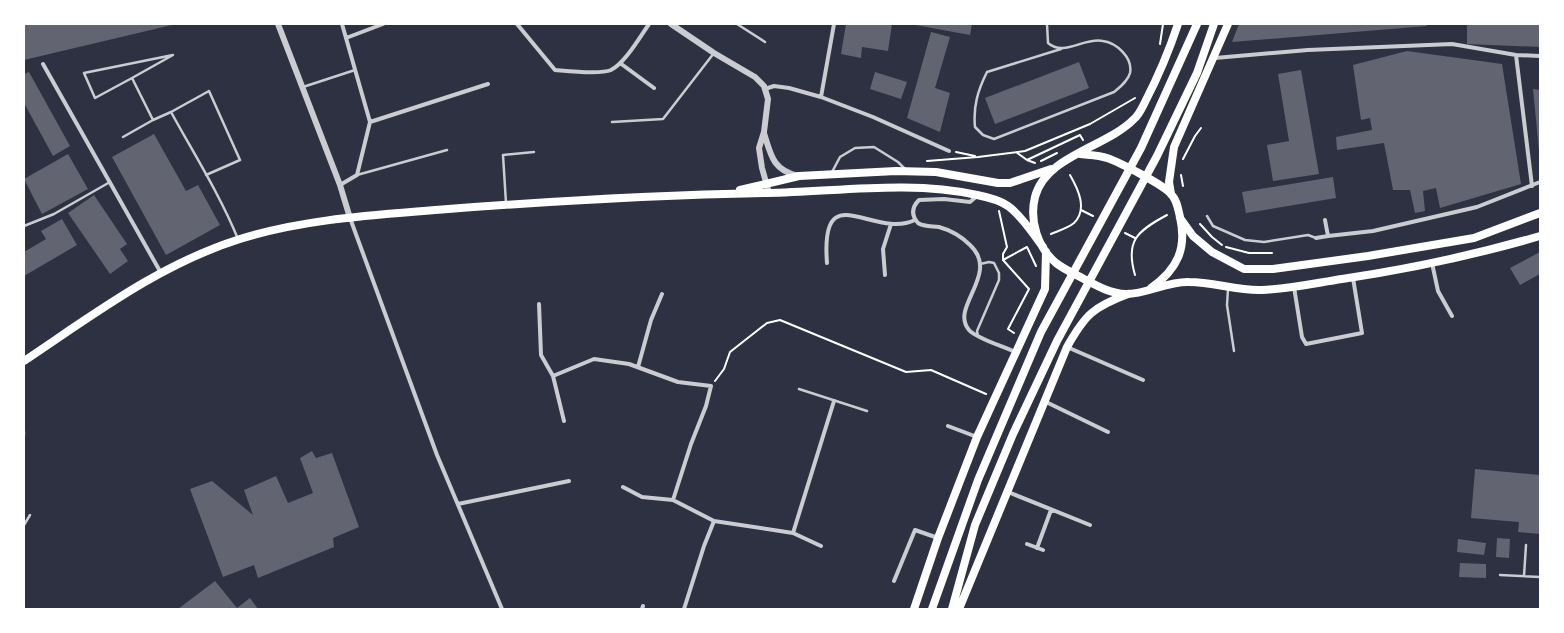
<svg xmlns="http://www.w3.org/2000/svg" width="1564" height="633" font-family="Jost,sans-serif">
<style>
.building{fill:#626471}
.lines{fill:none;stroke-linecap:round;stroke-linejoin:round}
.path{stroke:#fff;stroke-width:2}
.service{stroke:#caccd0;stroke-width:2.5}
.minor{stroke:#caccd0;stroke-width:4}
.tertiary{stroke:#caccd0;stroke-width:6}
.primary{stroke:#fff;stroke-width:8}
.trunk{stroke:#fff;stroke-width:8}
</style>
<rect width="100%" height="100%" fill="#2d3142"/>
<path class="building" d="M 24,24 L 172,24 L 172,25 L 24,60 Z
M 846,24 L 892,24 L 888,51 L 862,47 L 861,58 L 841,54 Z
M 910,24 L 972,24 L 970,35 Z
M 1239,24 L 1426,24 L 1427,26 L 1232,42 Z
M 1467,24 L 1540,24 L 1540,47 L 1467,44 Z
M 931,32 L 950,37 L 935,88 L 950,93 L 940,132 L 907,118 Z
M 1407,51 L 1502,64 L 1521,184 L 1440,208 L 1436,188 L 1423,191 L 1425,211 L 1415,213 L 1410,190 L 1393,190 L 1384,143 L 1337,150 L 1336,137 L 1372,130 L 1370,118 L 1361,120 L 1353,65 Z
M 1079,62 L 1089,88 L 995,124 L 985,98 Z
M 1301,70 L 1319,174 L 1273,181 L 1267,145 L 1289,141 L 1278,74 Z
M 29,72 L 70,146 L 53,156 L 24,103 L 24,74 Z
M 875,72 L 907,82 L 901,99 L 870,89 Z
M 1533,89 L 1540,90 L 1540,151 L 1539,151 Z
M 154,134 L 186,191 L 198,185 L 220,225 L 166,255 L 112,157 Z
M 68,154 L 88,189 L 42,214 L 24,179 Z
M 1333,177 L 1336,198 L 1246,213 L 1242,192 Z
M 94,195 L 127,244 L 120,249 L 128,261 L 110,274 L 68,213 Z
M 62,219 L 77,245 L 24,276 L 24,252 L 46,239 L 41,231 Z
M 1540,252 L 1540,274 L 1520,285 L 1510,268 Z
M 312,451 L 316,458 L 332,453 L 359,527 L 333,538 L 334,547 L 258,578 L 254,565 L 223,577 L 190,489 L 212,481 L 253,515 L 244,490 L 276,476 L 288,503 L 313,493 L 300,458 Z
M 1475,469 L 1540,475 L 1540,534 L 1518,532 L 1519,522 L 1471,518 Z
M 1497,538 L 1510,539 L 1509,558 L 1496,557 Z
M 1458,539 L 1486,543 L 1484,555 L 1457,552 Z
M 1460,563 L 1486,564 L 1486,578 L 1459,577 Z
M 215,581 L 237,608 L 250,598 L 258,609 L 178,609 Z"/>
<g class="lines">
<path class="path" d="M 1160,44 L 1163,24
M 956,152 L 975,156
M 1016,152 L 1027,160 L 1080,135 L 1083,140
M 1183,159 L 1195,136 L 1201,128
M 1027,160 L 1035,163
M 927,161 L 978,157 L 1025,151 L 1090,124 L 1135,98
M 1041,161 L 1057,153
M 1181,175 L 1183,186
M 1081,210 L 1093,216
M 999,211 L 1007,247 L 1003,254 L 1003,260 L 1029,289 L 1008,329 L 1014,333
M 1200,224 L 1212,237 L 1222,245
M 1125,233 L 1135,238
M 1051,234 C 1058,231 1068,228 1074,223 C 1088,209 1078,189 1070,175
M 1027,247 L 1036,266
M 1226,247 L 1249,253 L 1272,253
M 1003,260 L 1027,247
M 1135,275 C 1125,241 1137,231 1167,215
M 715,381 L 724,369 L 730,352 L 767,323 L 780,320 L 906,372 L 931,370 L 986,394"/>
<path class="service" d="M 737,24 L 765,42
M 1047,24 L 1048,43 C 1064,57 1084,37 1103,41 C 1117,43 1133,58 1130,73 C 1128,81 1120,87 1114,92 L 994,139 L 983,135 L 975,127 C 973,106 978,90 987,72 L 1061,49
M 132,78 L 173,55 L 84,73 L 95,98 L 132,78 L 153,120 L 171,112
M 303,87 L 355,70
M 612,122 L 663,119 L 714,53
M 123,137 L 153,120
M 832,172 L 840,157 L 855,148 L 874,147 L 898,162 L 905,169
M 206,175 L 240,160 L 209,91 L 171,112 C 194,154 220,195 238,239
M 357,175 L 447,150
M 506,203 L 503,155 L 534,152
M 1207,216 L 1213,226 L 1245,240 L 1264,242 L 1308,235 L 1316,238
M 24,226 L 54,214 L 110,182
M 1228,289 L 1227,305 L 1234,351
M 978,336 L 977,331 L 999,280 L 999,273 L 994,263 L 989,262 L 980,264
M 799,389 L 867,411
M 24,432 L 24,434
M 24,525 L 30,515
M 1500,575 L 1540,577
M 1524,576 L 1526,545"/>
<path class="minor" d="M 517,24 L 555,70 C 567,71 600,75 611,70 C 625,63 640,37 649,24
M 346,38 L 383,24
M 1516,55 L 1532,186
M 1215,58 L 1308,50 L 1452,44 L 1516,55 L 1540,56
M 620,63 L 654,88
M 43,64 L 161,273
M 765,89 L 774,86 L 789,88 L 821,97 L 873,117 L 949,151
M 821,97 L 834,24
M 370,122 L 488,84
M 340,185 L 357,175 L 370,122 L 342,24
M 978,195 L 970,202 L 944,199 L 919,200 C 912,207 911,215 918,223 C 924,227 932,226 939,227 C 950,230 962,237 970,245 C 1001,274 949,307 969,330 C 977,339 1003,346 1015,352
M 350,218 L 437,455 L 502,609
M 1328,236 L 1373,231 L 1477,207 L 1540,182
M 1316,238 L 1328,236 L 1325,220
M 827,263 C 820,174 873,240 915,220
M 1432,263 L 1438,291 L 1452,316
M 885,275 L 883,249 L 891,224
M 1294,287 L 1302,337 L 1306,344 L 1362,333 L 1353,278
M 539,304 L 541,355 L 553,376
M 1067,347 L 1143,380
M 638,367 L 651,320 L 662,294
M 1044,401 L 1108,432
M 564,421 L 553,376 L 594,359 L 629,364 L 678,382 L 711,386 L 706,406 L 691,444 L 673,500 L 714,521 L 704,546 L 684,609
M 948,426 L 977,437
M 623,487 L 642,497 L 673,500
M 1008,492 L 1090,525
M 458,504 L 569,481
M 714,521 L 793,533 L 834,401
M 793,533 L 821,546
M 1027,544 L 1043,550
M 1037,548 L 1051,510
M 894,581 L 915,530 L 938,538
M 642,609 L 643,606"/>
<path class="tertiary" d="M 278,24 L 340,185 L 350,218
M 671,24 L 714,53 L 755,77 L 764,86 L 768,99 L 764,132 L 759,148 L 762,168 L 769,193
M 764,133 C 771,156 773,170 798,176"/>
<path class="primary" d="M 914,609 L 938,538 L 977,437 L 1045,289 L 1046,252
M 932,609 L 978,480 L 1041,332 L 1141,148 L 1197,24
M 952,609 L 975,525 L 1013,434 L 1057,341 L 1157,156 L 1197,73 L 1214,24
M 959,609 L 1067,347 C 1085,315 1093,307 1128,294"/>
<path class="trunk" d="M 1178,24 C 1169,51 1158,77 1145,102 C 1142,108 1139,115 1134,119 C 1107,147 1045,156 1035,197 C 1029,221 1038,248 1056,263 C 1065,270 1075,274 1084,279 C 1097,286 1111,294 1126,294 C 1147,294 1168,281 1189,282 C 1214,282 1237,291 1262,290 C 1289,289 1316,283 1342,279 C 1409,269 1475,255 1540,236
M 1080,154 C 1088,155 1099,155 1107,158 C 1119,162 1164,185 1171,194 C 1177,200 1178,209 1180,217 C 1187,248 1178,269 1151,288
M 740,190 L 799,176 L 896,171 L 936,172 L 998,183 L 1010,183 L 1051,169
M 1171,194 L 1169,182 L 1174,147 L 1228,24
M 1180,218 L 1193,236 L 1212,252 L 1244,269 L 1273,269 L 1368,256 L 1474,238 L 1540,213
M 24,361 C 93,315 160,264 240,239 C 307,218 379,215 448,209 C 554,201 661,195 767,193 C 836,192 909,180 977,195 C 987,197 1000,200 1008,206 C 1022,216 1033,234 1043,247"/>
</g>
<rect width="1564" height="633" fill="none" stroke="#ffffff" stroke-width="50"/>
</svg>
